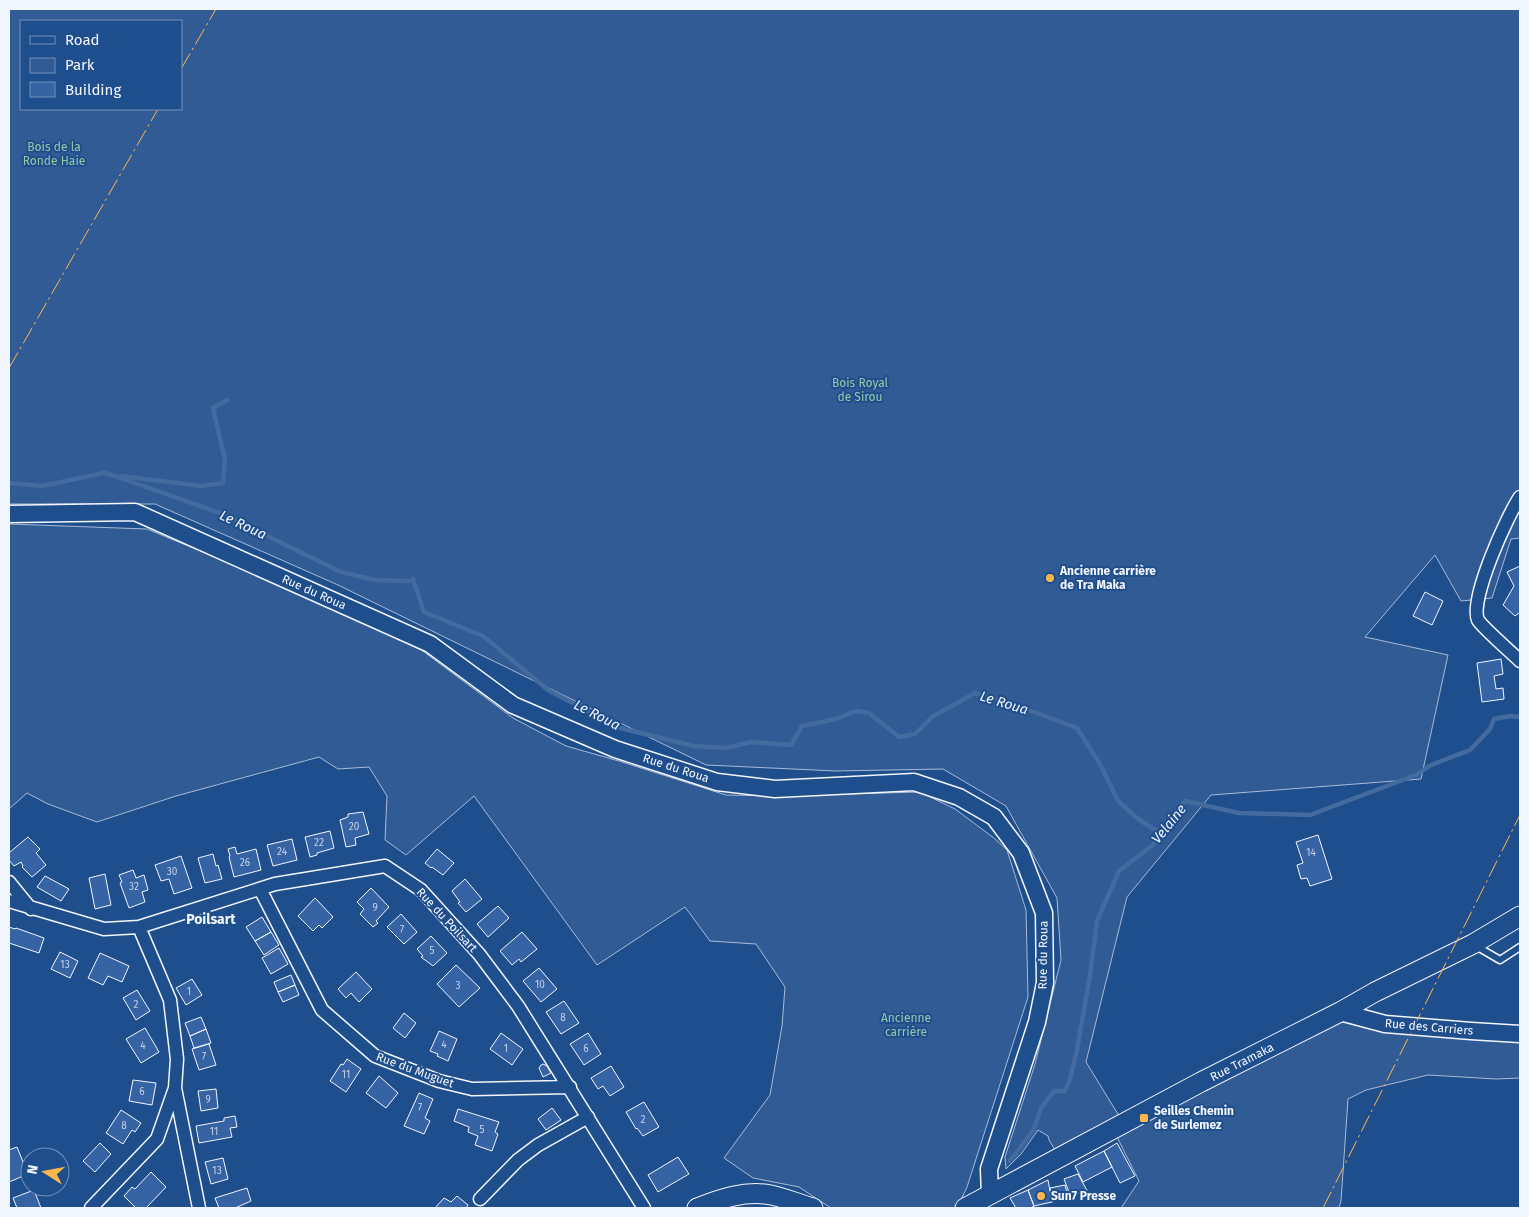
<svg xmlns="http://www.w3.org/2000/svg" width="1529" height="1217" font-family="'Fira Sans',sans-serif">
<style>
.green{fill:#305b95;stroke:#a8bbd7;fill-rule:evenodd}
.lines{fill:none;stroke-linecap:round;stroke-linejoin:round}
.stream{stroke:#446ba0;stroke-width:4.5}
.building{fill:#3563a3;stroke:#f2f6ff}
.service-casing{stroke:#f2f6ff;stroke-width:9}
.minor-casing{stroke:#f2f6ff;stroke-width:15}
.tertiary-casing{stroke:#f2f6ff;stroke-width:19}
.secondary-casing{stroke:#f2f6ff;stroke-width:21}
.service{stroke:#1f4e8c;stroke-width:6}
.minor{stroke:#1f4e8c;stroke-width:12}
.tertiary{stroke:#1f4e8c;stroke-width:16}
.secondary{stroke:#1f4e8c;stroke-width:19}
.power{stroke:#ffb74d;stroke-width:1;stroke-dasharray:18 4 2.5 4;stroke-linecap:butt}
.poi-dot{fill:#ffb74d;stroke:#1f4e8c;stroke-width:2}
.labels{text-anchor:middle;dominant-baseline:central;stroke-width:4;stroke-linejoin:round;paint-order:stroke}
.number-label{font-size:10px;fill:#c3d1e8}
.park-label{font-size:12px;fill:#97c8a6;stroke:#1f4e8c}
.poi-label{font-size:12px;font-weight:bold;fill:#f2f6ff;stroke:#1f4e8c;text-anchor:start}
.street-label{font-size:12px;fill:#f2f6ff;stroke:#1f4e8c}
.water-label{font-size:14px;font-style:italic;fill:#f2f6ff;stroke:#1f4e8c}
.neighbourhood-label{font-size:14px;font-weight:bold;fill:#f2f6ff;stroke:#1f4e8c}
</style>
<rect width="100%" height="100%" fill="#1f4e8c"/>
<path class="green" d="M 9,9 L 1520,9 L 1520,538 L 1511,539 L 1492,598 L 1461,601 L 1435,555 L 1365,637 L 1448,655 L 1421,779 L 1211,795 L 1127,897 L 1086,1062 L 1124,1124 L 1340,1012 L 1520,1034 L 1520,1078 L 1496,1079 L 1428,1075 L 1366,1090 L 1348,1099 L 1341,1201 L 1339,1208 L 1121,1208 L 1139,1181 L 1113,1129 L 1060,1158 L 1049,1140 L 1048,1136 L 1038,1130 L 1021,1154 L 1006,1169 L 1005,1157 L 1035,1064 L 1061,960 L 1057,898 L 1006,806 L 943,769 L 836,771 L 706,765 L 338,585 L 155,504 L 9,504 ZM 21,21 L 181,21 L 181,109 L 21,109 Z
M 9,524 L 147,529 L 220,559 L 420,649 L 513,718 L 566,746 L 619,761 L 726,795 L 777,796 L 920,792 L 955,809 L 994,838 L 1007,850 L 1026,910 L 1028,997 L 967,1187 L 957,1208 L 831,1208 L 799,1187 L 753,1178 L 724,1158 L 770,1095 L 782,1026 L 785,987 L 756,944 L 710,941 L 685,907 L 597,965 L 474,796 L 406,855 L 385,840 L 387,796 L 369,767 L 338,769 L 319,757 L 176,796 L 97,822 L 48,804 L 27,793 L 9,809 Z"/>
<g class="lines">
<path class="stream" d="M 121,476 L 201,486 L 223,483 L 225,460 L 213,408 L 227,400
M 9,483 L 42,486 L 104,473 L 112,475 L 220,513 L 341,572 L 375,580 L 411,581 L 413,579 L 424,612 L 483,636 L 548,690 L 620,728 L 694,746 L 726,748 L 751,742 L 791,745 L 802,726 L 836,719 L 856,711 L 869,713 L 899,737 L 915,734 L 932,717 L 975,693 L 1015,705 L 1077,728 L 1101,766 L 1118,801 L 1138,819 L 1161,834
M 1010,1161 L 1034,1129 L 1041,1108 L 1054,1091 L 1065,1091 L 1070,1079 L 1077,1050 L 1090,975 L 1097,921 L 1119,871 L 1154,844 L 1185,801 L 1239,813 L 1310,815 L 1416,775 L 1431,765 L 1470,750 L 1490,729 L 1494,719 L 1510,716 L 1520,717"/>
</g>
<path class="building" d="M 1520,566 L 1520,614 L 1519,613 L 1515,616 L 1503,605 L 1514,586 L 1507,572 Z
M 1425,592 L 1443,601 L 1432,625 L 1413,616 Z
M 1501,659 L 1503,674 L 1494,676 L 1496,689 L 1503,688 L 1504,699 L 1482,702 L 1477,663 Z
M 363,812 L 369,834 L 355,838 L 356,845 L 346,847 L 340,820 L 348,817 L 348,814 Z
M 330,831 L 334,848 L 317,853 L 317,855 L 310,857 L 305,837 Z
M 1318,835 L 1332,879 L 1310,886 L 1307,878 L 1301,879 L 1297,865 L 1303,863 L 1296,842 Z
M 28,837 L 40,849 L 36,853 L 46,865 L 32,877 L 22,867 L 23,866 L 21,862 L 14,866 L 9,860 L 9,853 Z
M 292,839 L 297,860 L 273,866 L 267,845 Z
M 235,847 L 237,854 L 256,849 L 261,870 L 234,877 L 229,857 L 230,856 L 228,849 Z
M 437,849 L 454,863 L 443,875 L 432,867 L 431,868 L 425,863 Z
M 213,854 L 216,866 L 218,865 L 222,879 L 205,883 L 198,858 Z
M 181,856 L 192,888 L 174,894 L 169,879 L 161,881 L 155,865 Z
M 133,870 L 136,878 L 144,875 L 148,890 L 142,892 L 145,902 L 129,908 L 120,883 L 122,882 L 119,875 Z
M 105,874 L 111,905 L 95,909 L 89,878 Z
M 45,876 L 69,889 L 61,901 L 37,887 Z
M 465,879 L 482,899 L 466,912 L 458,903 L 460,902 L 452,891 Z
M 371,888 L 389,907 L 376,921 L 378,923 L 373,927 L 360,914 L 364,909 L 357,902 Z
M 315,898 L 333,917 L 322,928 L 319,925 L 313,931 L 298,916 Z
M 498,906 L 509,918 L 488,937 L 477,924 Z
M 401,914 L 417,932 L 404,944 L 387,927 Z
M 262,917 L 271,932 L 255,941 L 246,927 Z
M 9,927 L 15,929 L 16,928 L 44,938 L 39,953 L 9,943 Z
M 271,932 L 279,945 L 264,955 L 255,941 Z
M 522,932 L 537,949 L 521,962 L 519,959 L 512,965 L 500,951 Z
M 431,936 L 447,953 L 433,966 L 421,957 L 423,956 L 417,949 Z
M 279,948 L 288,964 L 271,974 L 262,958 Z
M 60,952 L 78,961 L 70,978 L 51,969 Z
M 100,953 L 129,966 L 122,982 L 108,976 L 103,985 L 88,978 Z
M 456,965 L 480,988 L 459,1007 L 437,984 Z
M 539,968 L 557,989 L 541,1002 L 523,981 Z
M 356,972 L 372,989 L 359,1002 L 351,993 L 346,998 L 338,989 Z
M 291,975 L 295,985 L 278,992 L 274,982 Z
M 192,979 L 202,995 L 186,1005 L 176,988 Z
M 295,985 L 299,995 L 283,1002 L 278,992 Z
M 137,990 L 150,1011 L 136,1020 L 123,998 Z
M 564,1001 L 579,1023 L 561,1034 L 546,1012 Z
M 404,1013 L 416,1023 L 405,1038 L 393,1028 Z
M 201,1017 L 206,1029 L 190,1036 L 185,1023 Z
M 145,1028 L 159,1052 L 141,1063 L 126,1039 Z
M 206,1029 L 211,1043 L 194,1048 L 190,1036 Z
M 439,1031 L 457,1039 L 448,1061 L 437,1056 L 438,1054 L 430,1051 Z
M 501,1033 L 523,1049 L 512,1065 L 490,1049 Z
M 588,1033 L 601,1054 L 584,1065 L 570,1044 Z
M 209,1044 L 216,1065 L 199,1070 L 192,1049 Z
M 347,1059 L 361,1069 L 346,1092 L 330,1081 L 341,1064 L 343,1065 Z
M 543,1064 L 547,1066 L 551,1073 L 543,1077 L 539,1068 L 541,1065 Z
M 611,1066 L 624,1087 L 610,1096 L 603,1086 L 598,1089 L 591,1078 Z
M 379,1076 L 398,1093 L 386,1108 L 366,1093 Z
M 133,1080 L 156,1083 L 152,1105 L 129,1101 Z
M 216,1089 L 218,1108 L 201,1111 L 198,1091 Z
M 419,1093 L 433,1099 L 425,1118 L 430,1121 L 424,1134 L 404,1126 Z
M 644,1102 L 659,1127 L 643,1136 L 637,1128 L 636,1129 L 626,1112 Z
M 552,1108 L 561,1120 L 546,1130 L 538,1119 Z
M 458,1109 L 499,1122 L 495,1132 L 498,1134 L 492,1151 L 475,1145 L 478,1136 L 468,1132 L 469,1127 L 454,1121 Z
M 121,1110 L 141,1123 L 135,1132 L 132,1130 L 123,1144 L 106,1133 Z
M 235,1116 L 237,1127 L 230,1128 L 232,1137 L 199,1143 L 196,1126 L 224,1121 L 224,1118 Z
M 100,1143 L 111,1154 L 95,1172 L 83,1161 Z
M 1117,1143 L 1135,1176 L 1120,1183 L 1104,1151 Z
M 17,1147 L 28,1174 L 9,1182 L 9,1150 Z
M 1104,1151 L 1112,1167 L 1083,1182 L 1075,1166 Z
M 678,1157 L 689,1174 L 658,1192 L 648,1175 Z
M 223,1158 L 228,1179 L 211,1184 L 205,1162 Z
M 151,1172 L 166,1187 L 146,1208 L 136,1208 L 124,1196 L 132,1187 L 135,1189 Z
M 1078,1174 L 1090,1196 L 1082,1199 L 1078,1192 L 1070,1195 L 1064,1179 Z
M 1048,1180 L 1052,1202 L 1034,1206 L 1028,1190 Z
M 1065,1185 L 1068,1197 L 1052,1202 L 1050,1188 Z
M 247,1188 L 251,1201 L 235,1208 L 219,1208 L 215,1198 Z
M 34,1190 L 41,1208 L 17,1208 L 13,1198 Z
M 1028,1190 L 1034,1206 L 1032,1207 L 1033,1208 L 1016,1208 L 1010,1198 Z
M 457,1196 L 468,1205 L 466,1208 L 435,1208 L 444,1198 L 451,1202 Z"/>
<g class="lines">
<g class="service-casing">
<path id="service" d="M 1476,946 L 1500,960 L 1520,947"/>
</g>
<g class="minor-casing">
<path id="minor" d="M 1520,497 C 1507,516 1469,600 1478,620 C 1482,627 1513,654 1520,661
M 9,882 L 31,909
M 260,889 L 322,1010 L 375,1056 L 439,1081 L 472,1089 L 570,1087
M 9,901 L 104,929 L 139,927 L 275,884 L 385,866 L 421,890 L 479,954 L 518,1006 L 644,1208
M 139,927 L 170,1000 L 177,1059 L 175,1088 L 199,1208
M 480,1199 L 518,1160 L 538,1145 L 588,1117
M 91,1208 L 157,1139 L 175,1088"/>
</g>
<g class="tertiary-casing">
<path id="tertiary" d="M 9,514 L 135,512 L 430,644 L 513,705 L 615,749 L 717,782 L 775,789 L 914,782 L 959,797 L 994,817 L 1021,853 L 1044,913 L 1045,983 L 1037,1022 L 989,1169 L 990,1195
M 1340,1012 L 1385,1024 L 1471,1031 L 1520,1034"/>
</g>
<g class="secondary-casing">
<path id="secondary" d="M 697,1208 C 720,1199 745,1190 771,1195 C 785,1198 799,1204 813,1208
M 965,1208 L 1201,1082 L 1340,1012 L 1375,992 L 1473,944 L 1520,916"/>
</g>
<use href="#service" class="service"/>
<use href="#minor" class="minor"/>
<use href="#tertiary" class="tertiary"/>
<use href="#secondary" class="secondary"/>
<path class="power" d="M 181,69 L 216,9
M 9,368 L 158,109
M 1323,1208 L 1520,815"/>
</g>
<g class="poi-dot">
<circle cx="1050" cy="578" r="5"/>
<rect x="1139" y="1113" width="10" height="10" rx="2.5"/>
<circle cx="1041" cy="1196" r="5"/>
</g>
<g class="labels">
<g class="number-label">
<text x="354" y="827">20</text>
<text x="319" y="843">22</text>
<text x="282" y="852">24</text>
<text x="1311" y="853">14</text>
<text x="245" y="863">26</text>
<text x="172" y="872">30</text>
<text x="134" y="887">32</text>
<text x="375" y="908">9</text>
<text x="402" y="930">7</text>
<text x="432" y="951">5</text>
<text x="65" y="965">13</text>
<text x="540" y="985">10</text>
<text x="458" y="986">3</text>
<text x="189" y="992">1</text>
<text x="136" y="1005">2</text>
<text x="563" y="1018">8</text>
<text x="444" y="1045">4</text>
<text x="143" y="1046">4</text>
<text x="506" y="1049">1</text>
<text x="586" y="1049">6</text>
<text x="204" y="1057">7</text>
<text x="346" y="1075">11</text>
<text x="142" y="1092">6</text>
<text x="208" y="1100">9</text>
<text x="420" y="1108">7</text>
<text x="643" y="1120">2</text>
<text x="124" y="1126">8</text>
<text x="482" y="1130">5</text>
<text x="214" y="1132">11</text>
<text x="217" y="1171">13</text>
</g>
<g class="park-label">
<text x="54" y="147">Bois de la<tspan x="54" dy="14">Ronde Haie</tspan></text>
<text x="860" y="383">Bois Royal<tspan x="860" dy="14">de Sirou</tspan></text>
<text x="906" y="1018">Ancienne<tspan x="906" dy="14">carrière</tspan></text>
</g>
<g class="poi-label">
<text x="1060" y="571">Ancienne carrière<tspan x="1060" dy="14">de Tra Maka</tspan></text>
<text x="1154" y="1111">Seilles Chemin<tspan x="1154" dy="14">de Surlemez</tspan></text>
<text x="1051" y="1196">Sun7 Presse</text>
</g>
<g class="street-label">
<text transform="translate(314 592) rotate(24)">Rue du Roua</text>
<text transform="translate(676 768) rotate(18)">Rue du Roua</text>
<text transform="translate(447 920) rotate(47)">Rue du Poilsart</text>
<text transform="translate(1043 955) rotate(-89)">Rue du Roua</text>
<text transform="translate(1429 1027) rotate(5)">Rue des Carriers</text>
<text transform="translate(1242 1062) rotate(-27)">Rue Tramaka</text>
<text transform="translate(415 1070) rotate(20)">Rue du Muguet</text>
</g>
<g class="water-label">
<text transform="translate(243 525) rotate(25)">Le Roua</text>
<text transform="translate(1004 703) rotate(17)">Le Roua</text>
<text transform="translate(597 715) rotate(27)">Le Roua</text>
<text transform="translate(1169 824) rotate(-51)">Velaine</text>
</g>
<g class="neighbourhood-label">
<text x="211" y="919">Poilsart</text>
</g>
</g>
<rect width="1529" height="1217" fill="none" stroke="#f2f6ff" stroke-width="20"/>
<rect x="20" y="20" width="162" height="90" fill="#1f4e8c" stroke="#7391ba"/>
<rect x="30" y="36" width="25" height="8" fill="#1f4e8c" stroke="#7391ba"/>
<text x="65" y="45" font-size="15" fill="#f2f6ff">Road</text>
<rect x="30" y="58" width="25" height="15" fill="#305b95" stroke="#7391ba"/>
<text x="65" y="70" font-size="15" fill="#f2f6ff">Park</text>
<rect x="30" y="82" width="25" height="15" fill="#3563a3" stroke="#7391ba"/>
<text x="65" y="95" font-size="15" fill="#f2f6ff">Building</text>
<g transform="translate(45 1172) rotate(281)"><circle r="24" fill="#1f4e8c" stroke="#7391ba"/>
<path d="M0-4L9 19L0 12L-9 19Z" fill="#ffb74d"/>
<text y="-8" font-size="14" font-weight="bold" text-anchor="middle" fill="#f2f6ff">N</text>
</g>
</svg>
